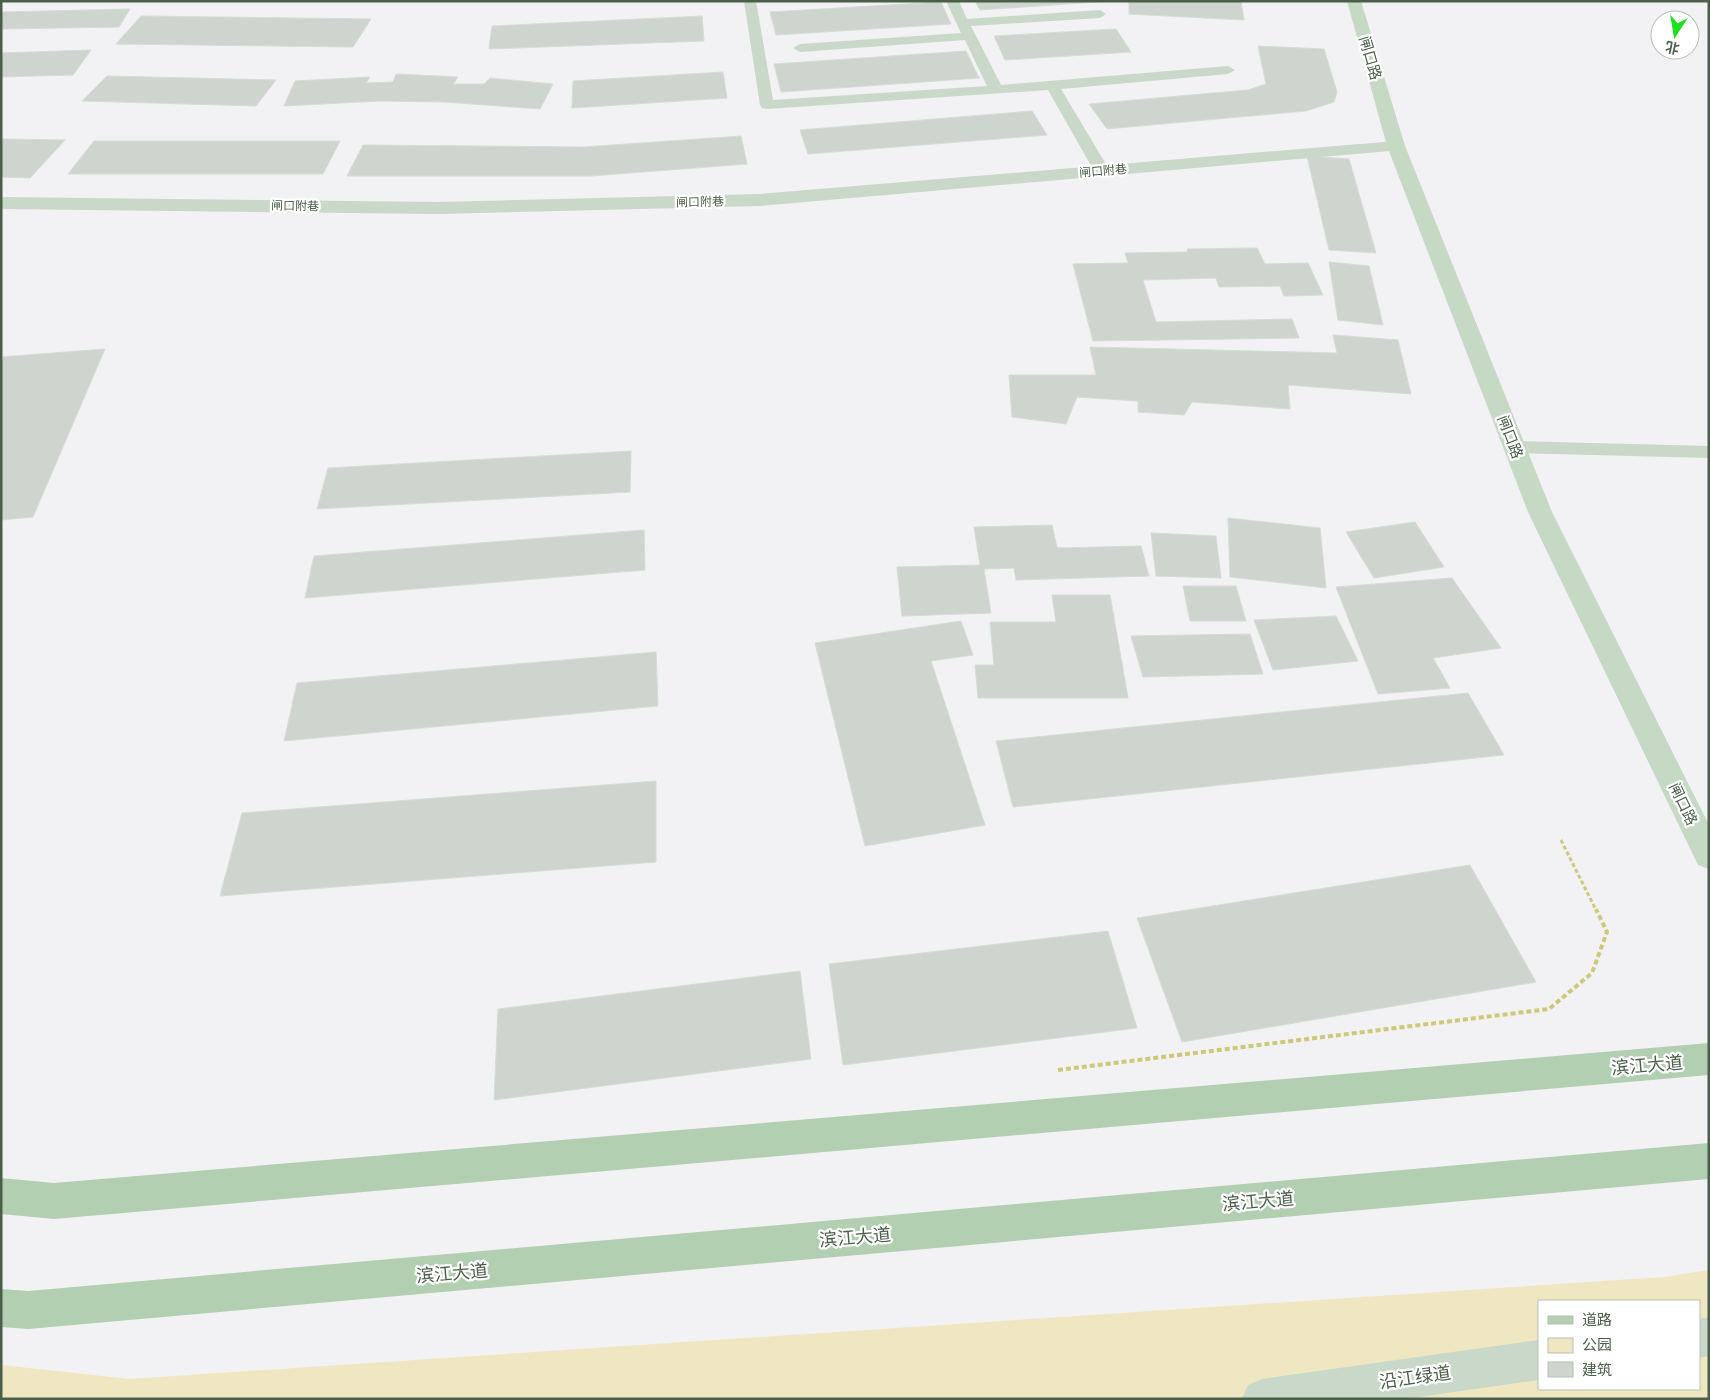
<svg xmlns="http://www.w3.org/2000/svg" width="1710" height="1400" font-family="Roboto,'Noto Sans SC',sans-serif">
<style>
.green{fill:#efe7c1;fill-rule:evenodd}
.building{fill:#ced5ce;stroke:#d5dcd6}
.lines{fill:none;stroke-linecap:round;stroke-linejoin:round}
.path-far1{stroke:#cdc979;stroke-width:3;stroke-dasharray:4 2.5;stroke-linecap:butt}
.path{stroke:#cdc979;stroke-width:4;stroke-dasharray:5 3;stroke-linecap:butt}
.lane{fill:#c9d8c8;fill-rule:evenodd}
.street{fill:#c9d8c8;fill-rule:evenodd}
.secondary{fill:#c5d9c4;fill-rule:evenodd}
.primary{fill:#b3cfb1;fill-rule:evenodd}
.labels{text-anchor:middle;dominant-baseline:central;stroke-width:4.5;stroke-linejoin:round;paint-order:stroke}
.far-street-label{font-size:12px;fill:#4a5e49;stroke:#fff}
.street-label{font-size:15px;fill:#4a5e49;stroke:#fff}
.near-street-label{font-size:18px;fill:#4a5e49;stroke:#fff}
</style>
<rect width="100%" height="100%" fill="#f2f1f3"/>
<path class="green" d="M 1709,1270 L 1709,1399 L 1,1399 L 1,1365 L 130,1379 L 1664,1277 ZM 1539,1301 L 1699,1301 L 1699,1389 L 1539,1389 Z"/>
<path class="building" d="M 975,1 L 1097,1 L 1097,2 L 980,10 Z
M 1129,1 L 1241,1 L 1244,20 L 1129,14 Z
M 941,2 L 951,24 L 776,35 L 770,12 Z
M 130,9 L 119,27 L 1,29 L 1,12 Z
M 141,16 L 371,19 L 353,47 L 116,44 Z
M 702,16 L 704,41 L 489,49 L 492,26 Z
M 1116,29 L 1131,52 L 1005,60 L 994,36 Z
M 1258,46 L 1324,49 L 1337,92 L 1334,102 L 1306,111 L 1107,129 L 1089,104 L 1248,90 L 1266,84 Z
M 91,50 L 73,75 L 1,77 L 1,53 Z
M 966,51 L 979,78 L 781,92 L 774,64 Z
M 723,72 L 727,98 L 572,108 L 573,81 Z
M 396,74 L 458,77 L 453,84 L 484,84 L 490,78 L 553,84 L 540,109 L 444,102 L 380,101 L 284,106 L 295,81 L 370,77 L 366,83 L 393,82 Z
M 107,76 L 276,80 L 256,106 L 82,101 Z
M 1032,111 L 1047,135 L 808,154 L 800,130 Z
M 741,136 L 747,164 L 591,176 L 347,176 L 363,145 L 584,147 Z
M 1,139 L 65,140 L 30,178 L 1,177 Z
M 94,141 L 340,141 L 323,174 L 68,174 Z
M 1307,156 L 1349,159 L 1376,253 L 1329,250 Z
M 1257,248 L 1265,264 L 1308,263 L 1323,295 L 1284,296 L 1280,286 L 1219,287 L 1216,278 L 1143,280 L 1156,322 L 1292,319 L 1299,338 L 1093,341 L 1073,264 L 1128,263 L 1125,253 L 1188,252 L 1187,249 Z
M 1329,262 L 1369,266 L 1383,325 L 1338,320 Z
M 1333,335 L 1398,340 L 1411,394 L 1288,385 L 1290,409 L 1192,402 L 1184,415 L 1138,412 L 1138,401 L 1077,397 L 1066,424 L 1012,417 L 1009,375 L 1096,375 L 1090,347 L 1337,353 Z
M 105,349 L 33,517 L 1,520 L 1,357 Z
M 631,451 L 630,492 L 317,509 L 328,468 Z
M 1228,518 L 1320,528 L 1326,588 L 1230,577 Z
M 1415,522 L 1444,567 L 1374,578 L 1346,532 Z
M 1052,525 L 1057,548 L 1141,546 L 1149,576 L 1016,580 L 1014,568 L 984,569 L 991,613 L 902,616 L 897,567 L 980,565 L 974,527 Z
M 644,530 L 645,570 L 305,598 L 314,556 Z
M 1151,533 L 1216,536 L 1221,578 L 1156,576 Z
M 1452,578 L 1501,648 L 1433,658 L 1450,688 L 1378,694 L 1336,587 Z
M 1183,586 L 1236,586 L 1246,621 L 1190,621 Z
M 1052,595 L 1110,595 L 1128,698 L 978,698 L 975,665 L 994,665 L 990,622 L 1056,622 Z
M 1336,616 L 1358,661 L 1273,670 L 1254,620 Z
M 961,621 L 973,655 L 931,661 L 985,825 L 865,846 L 815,643 Z
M 1250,634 L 1263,674 L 1143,677 L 1131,636 Z
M 656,652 L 658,706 L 284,741 L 297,683 Z
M 1468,693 L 1504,755 L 1013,807 L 996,741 Z
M 656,781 L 656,862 L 220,896 L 242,813 Z
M 1470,865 L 1536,982 L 1182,1042 L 1137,918 Z
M 1108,931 L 1137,1028 L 843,1065 L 829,964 Z
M 800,971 L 811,1059 L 494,1100 L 498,1009 Z"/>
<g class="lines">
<path class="path-far1" d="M 1561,840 L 1596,910"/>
<path class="path" d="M 1058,1070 L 1549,1009 L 1592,973 L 1607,932 L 1596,909"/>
<path class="lane" d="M 744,1 L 756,1 L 773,100 L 987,86 L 965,40 L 800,52 L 793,48 L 800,44 L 961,33 L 946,1 L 959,1 L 967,19 L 1100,10 L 1106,14 L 1100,18 L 971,26 L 1001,85 L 1228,66 L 1235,70 L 1228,74 L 1061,89 L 1110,171 L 1107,174 L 1097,174 L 1094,171 L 1048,90 L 767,109 L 762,108 L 760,105 Z
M 1514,441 L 1709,446 L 1709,458 L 1514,453 L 1507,452 L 1504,447 L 1507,442 Z"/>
<path class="street" d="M 1396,141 L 1402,142 L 1405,146 L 1402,150 L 760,206 L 439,214 L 1,209 L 1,197 L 439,202 L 760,194 Z
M 1709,1317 L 1709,1356 L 1699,1358 L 1699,1319 Z
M 1539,1340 L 1539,1380 L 1405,1399 L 1242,1399 L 1248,1385 L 1262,1379 Z"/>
<path class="secondary" d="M 1347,1 L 1361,1 L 1405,146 L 1552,512 L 1709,825 L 1709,869 L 1698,865 L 1528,512 L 1387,146 Z"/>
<path class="primary" d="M 1709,1043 L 1709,1075 L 54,1219 L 1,1214 L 1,1178 L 54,1183 Z
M 1709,1143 L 1709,1179 L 28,1329 L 1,1327 L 1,1289 L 28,1291 Z"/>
</g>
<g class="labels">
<g class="far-street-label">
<text transform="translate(1103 171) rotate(-5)">闸口附巷</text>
<text transform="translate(700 202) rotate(-1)">闸口附巷</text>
<text transform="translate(295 206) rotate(1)">闸口附巷</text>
</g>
<g class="street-label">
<text transform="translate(1370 58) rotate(74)">闸口路</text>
<text transform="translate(1510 437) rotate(69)">闸口路</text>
<text transform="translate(1683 804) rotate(64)">闸口路</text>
</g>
<g class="near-street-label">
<text transform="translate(1647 1065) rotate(-5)">滨江大道</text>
<text transform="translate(1258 1201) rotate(-5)">滨江大道</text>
<text transform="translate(855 1237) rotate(-5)">滨江大道</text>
<text transform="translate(452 1273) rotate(-5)">滨江大道</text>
<text transform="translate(1415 1377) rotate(-8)">沿江绿道</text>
</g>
</g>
<rect width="1710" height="1400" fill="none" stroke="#4a5e49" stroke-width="5"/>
<rect x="1538" y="1300" width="162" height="90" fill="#ffffff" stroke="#b7bfb6"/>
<rect x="1548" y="1316" width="25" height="8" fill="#b3cfb1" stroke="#b7bfb6"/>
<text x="1582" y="1325" font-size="15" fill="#4a5e49">道路</text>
<rect x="1548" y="1338" width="25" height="15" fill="#efe7c1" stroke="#b7bfb6"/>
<text x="1582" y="1350" font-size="15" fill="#4a5e49">公园</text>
<rect x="1548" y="1362" width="25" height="15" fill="#ced5ce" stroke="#b7bfb6"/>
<text x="1582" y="1375" font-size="15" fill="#4a5e49">建筑</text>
<g transform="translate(1675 35) rotate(192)"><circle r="24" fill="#ffffff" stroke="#b7bfb6"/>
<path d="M0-4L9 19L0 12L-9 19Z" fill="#1ce11e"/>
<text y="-8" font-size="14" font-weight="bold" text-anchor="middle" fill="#4a5e49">北</text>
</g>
</svg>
